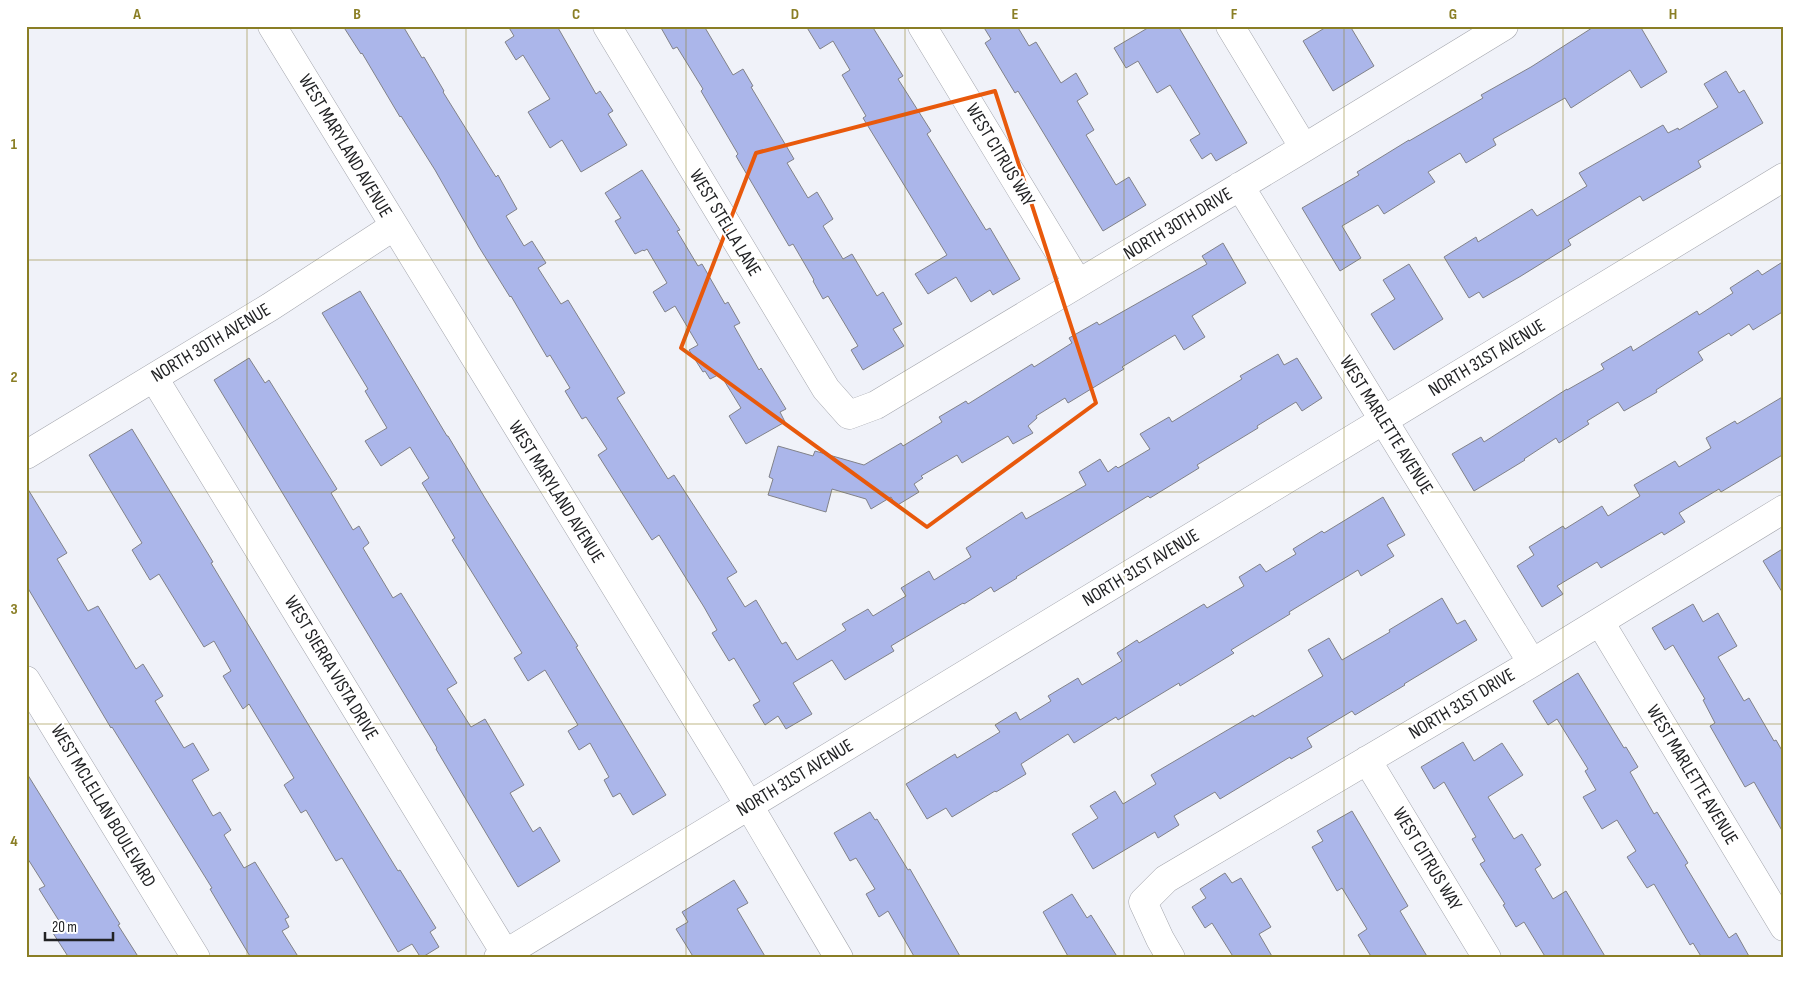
<svg xmlns="http://www.w3.org/2000/svg" width="1810" height="984" font-family="'Sofia Sans Condensed',sans-serif">
<style>
.building{fill:#abb6ea;stroke:#818289}
.lines{fill:none;stroke-linecap:round;stroke-linejoin:round}
.minor-casing{stroke:#a4a6ad;stroke-width:29}
.minor{stroke:#fff;stroke-width:28}
.marked{fill:none;stroke:#e8590c;stroke-width:4;stroke-linejoin:round}
.grid{fill:none;stroke:#8a7e25;stroke-width:1;stroke-opacity:0.55}
.labels{text-anchor:middle;dominant-baseline:central;stroke-width:4.5;stroke-linejoin:round;paint-order:stroke}
.street-label{font-size:19px;fill:#222325;stroke:#fff}
.neatline{fill:none;stroke:#8a7e25;stroke-width:2}
.grid-label{font-size:16px;text-anchor:middle;font-weight:bold;fill:#8a7e25}
</style>
<rect width="100%" height="100%" fill="#f0f2f9"/>
<path class="building" d="M 343,26 L 403,26 L 422,58 L 424,57 L 444,91 L 443,92 L 496,177 L 498,175 L 517,209 L 506,216 L 524,246 L 532,241 L 546,263 L 538,268 L 561,304 L 568,300 L 625,393 L 617,398 L 668,479 L 674,475 L 737,572 L 727,578 L 745,607 L 756,600 L 782,644 L 786,642 L 797,660 L 846,630 L 842,624 L 868,609 L 873,616 L 906,596 L 901,588 L 929,571 L 934,580 L 971,557 L 966,548 L 1022,512 L 1026,519 L 1086,485 L 1079,472 L 1100,459 L 1108,472 L 1116,466 L 1118,468 L 1150,449 L 1140,434 L 1169,417 L 1172,422 L 1242,379 L 1240,376 L 1278,354 L 1284,365 L 1297,358 L 1322,398 L 1302,411 L 1296,402 L 1257,426 L 1258,428 L 1197,465 L 1199,468 L 1150,498 L 1148,496 L 1016,577 L 1017,578 L 994,592 L 991,587 L 964,604 L 963,603 L 891,646 L 894,651 L 845,680 L 832,660 L 793,683 L 812,714 L 786,729 L 778,716 L 765,725 L 753,705 L 760,701 L 734,658 L 729,661 L 712,633 L 717,630 L 704,607 L 659,535 L 652,540 L 598,455 L 607,449 L 586,417 L 582,419 L 565,391 L 570,388 L 550,355 L 547,357 L 511,296 L 510,297 L 479,247 L 435,170 L 401,116 L 400,117 L 362,53 L 361,54 Z
M 508,26 L 557,26 L 596,94 L 600,91 L 613,111 L 608,114 L 627,145 L 581,172 L 562,140 L 550,148 L 528,112 L 550,99 L 523,55 L 516,60 L 505,42 L 514,36 Z
M 660,26 L 704,26 L 733,75 L 743,69 L 753,86 L 751,87 L 757,97 L 794,159 L 787,163 L 808,198 L 817,192 L 833,219 L 823,226 L 843,259 L 852,254 L 877,296 L 883,292 L 902,324 L 893,329 L 904,346 L 863,370 L 851,350 L 858,346 L 828,296 L 823,299 L 813,281 L 814,280 L 793,244 L 789,246 L 736,156 L 738,154 L 701,91 L 703,89 L 677,47 L 673,49 Z
M 806,26 L 872,26 L 903,76 L 898,79 L 931,131 L 927,134 L 986,230 L 990,228 L 1020,279 L 993,295 L 990,290 L 971,302 L 956,277 L 928,294 L 915,274 L 947,255 L 863,118 L 866,116 L 842,75 L 850,70 L 833,41 L 820,49 Z
M 983,26 L 1017,26 L 1029,46 L 1036,42 L 1061,83 L 1076,73 L 1088,94 L 1077,101 L 1094,130 L 1086,135 L 1116,185 L 1129,177 L 1146,205 L 1103,231 L 1018,91 L 1015,93 L 985,43 L 991,39 Z
M 1151,26 L 1178,26 L 1247,143 L 1216,161 L 1211,153 L 1202,159 L 1190,140 L 1200,134 L 1170,85 L 1157,93 L 1138,61 L 1126,68 L 1114,48 Z
M 1328,26 L 1350,26 L 1374,66 L 1333,91 L 1303,41 Z
M 1595,26 L 1640,26 L 1667,72 L 1641,88 L 1630,70 L 1571,108 L 1565,98 L 1493,139 L 1496,145 L 1466,163 L 1460,153 L 1428,172 L 1435,182 L 1384,214 L 1378,205 L 1342,226 L 1361,258 L 1340,271 L 1302,208 L 1359,175 L 1357,172 L 1409,140 L 1409,141 L 1483,98 L 1481,95 L 1531,67 Z
M 1726,71 L 1739,93 L 1744,90 L 1763,123 L 1698,161 L 1701,167 L 1643,201 L 1640,196 L 1568,240 L 1571,245 L 1521,276 L 1483,298 L 1479,292 L 1469,298 L 1444,257 L 1476,237 L 1478,242 L 1532,209 L 1537,216 L 1587,186 L 1579,173 L 1663,125 L 1668,133 L 1678,128 L 1679,130 L 1718,107 L 1704,84 Z
M 642,170 L 680,230 L 677,231 L 698,266 L 702,264 L 725,304 L 728,302 L 740,323 L 734,326 L 759,370 L 761,368 L 786,409 L 780,412 L 785,422 L 746,444 L 729,416 L 741,408 L 720,374 L 710,379 L 705,371 L 703,372 L 689,350 L 698,345 L 675,306 L 665,312 L 653,292 L 667,283 L 647,249 L 644,251 L 643,250 L 635,254 L 615,221 L 621,218 L 605,193 Z
M 1223,243 L 1246,283 L 1192,316 L 1205,337 L 1184,350 L 1175,335 L 1122,367 L 1124,369 L 1068,403 L 1065,398 L 1036,416 L 1037,418 L 1028,426 L 1033,433 L 1013,444 L 1008,436 L 962,463 L 957,455 L 921,476 L 923,478 L 914,484 L 919,492 L 896,506 L 891,497 L 871,509 L 866,499 L 832,489 L 826,512 L 768,495 L 773,479 L 769,477 L 778,446 L 813,456 L 815,451 L 864,465 L 901,443 L 903,446 L 942,422 L 939,417 L 966,401 L 968,404 L 1032,364 L 1034,367 L 1072,343 L 1069,338 L 1097,322 L 1099,325 L 1207,264 L 1202,256 Z
M 1784,261 L 1784,311 L 1753,330 L 1749,324 L 1731,336 L 1729,333 L 1698,352 L 1703,360 L 1656,390 L 1657,392 L 1624,411 L 1618,402 L 1587,421 L 1589,424 L 1559,443 L 1556,438 L 1524,459 L 1525,460 L 1474,491 L 1452,454 L 1481,437 L 1484,442 L 1567,389 L 1567,390 L 1604,369 L 1601,364 L 1631,346 L 1633,351 L 1697,311 L 1699,315 L 1733,293 L 1730,288 L 1758,270 L 1762,275 Z
M 1409,264 L 1443,319 L 1394,350 L 1371,314 L 1395,299 L 1383,280 Z
M 360,291 L 447,436 L 448,436 L 485,498 L 578,646 L 576,647 L 666,795 L 633,815 L 620,793 L 613,797 L 604,780 L 609,777 L 590,743 L 579,750 L 568,731 L 578,725 L 545,670 L 528,681 L 514,658 L 522,653 L 452,540 L 455,538 L 422,483 L 429,478 L 410,447 L 381,466 L 365,441 L 387,428 L 365,391 L 368,389 L 322,313 Z
M 249,358 L 265,383 L 269,380 L 337,489 L 331,493 L 353,530 L 359,526 L 369,543 L 363,548 L 393,598 L 401,593 L 457,683 L 447,689 L 471,727 L 485,719 L 524,785 L 510,793 L 533,832 L 540,827 L 560,861 L 518,887 L 436,749 L 437,748 L 214,380 Z
M 1784,396 L 1784,454 L 1721,492 L 1719,489 L 1679,513 L 1685,522 L 1664,535 L 1662,532 L 1601,568 L 1597,562 L 1557,586 L 1563,594 L 1542,607 L 1517,566 L 1534,555 L 1529,547 L 1563,526 L 1565,529 L 1602,506 L 1608,516 L 1640,496 L 1634,485 L 1675,461 L 1679,467 L 1711,448 L 1706,438 L 1735,421 L 1737,424 Z
M 132,429 L 213,562 L 211,563 L 308,724 L 398,871 L 400,870 L 436,928 L 430,932 L 439,947 L 421,958 L 412,944 L 398,952 L 342,858 L 336,861 L 306,810 L 301,813 L 284,785 L 294,778 L 249,704 L 243,709 L 223,676 L 231,671 L 214,641 L 204,647 L 159,574 L 150,580 L 132,550 L 142,543 L 89,455 Z
M 26,486 L 67,553 L 57,559 L 88,611 L 98,606 L 136,669 L 143,664 L 163,696 L 155,701 L 184,748 L 193,743 L 209,770 L 192,780 L 213,816 L 220,812 L 231,830 L 224,835 L 244,868 L 255,862 L 289,917 L 285,919 L 289,927 L 282,931 L 299,958 L 251,958 L 210,889 L 212,888 L 112,727 L 111,728 L 26,585 Z
M 1383,497 L 1405,535 L 1387,545 L 1394,556 L 1361,576 L 1358,570 L 1289,612 L 1290,614 L 1231,650 L 1234,653 L 1180,686 L 1179,683 L 1118,720 L 1116,717 L 1074,743 L 1068,734 L 1021,764 L 1026,774 L 996,792 L 995,791 L 952,817 L 946,808 L 927,819 L 906,784 L 955,754 L 957,758 L 1000,732 L 995,725 L 1016,712 L 1020,720 L 1051,701 L 1048,696 L 1078,678 L 1082,685 L 1122,661 L 1117,653 L 1137,640 L 1139,643 L 1204,604 L 1207,608 L 1244,586 L 1239,577 L 1260,564 L 1266,572 L 1296,554 L 1293,549 L 1322,531 L 1324,533 Z
M 1784,548 L 1784,595 L 1763,561 Z
M 1442,598 L 1457,624 L 1465,620 L 1477,640 L 1404,684 L 1405,685 L 1355,715 L 1352,711 L 1307,738 L 1312,747 L 1291,759 L 1290,757 L 1220,799 L 1215,792 L 1174,816 L 1179,825 L 1158,838 L 1155,832 L 1093,869 L 1072,834 L 1098,818 L 1090,806 L 1115,791 L 1123,804 L 1156,784 L 1151,775 L 1253,715 L 1254,717 L 1323,676 L 1308,650 L 1329,638 L 1342,660 L 1390,632 L 1389,630 Z
M 1693,604 L 1703,622 L 1718,613 L 1737,646 L 1718,657 L 1744,701 L 1749,698 L 1774,741 L 1776,740 L 1784,754 L 1784,834 L 1754,782 L 1745,787 L 1710,726 L 1715,723 L 1703,700 L 1705,699 L 1673,645 L 1665,650 L 1652,628 Z
M 1578,673 L 1624,748 L 1626,747 L 1638,767 L 1630,772 L 1654,814 L 1657,812 L 1688,863 L 1685,865 L 1729,938 L 1736,933 L 1750,958 L 1702,958 L 1693,943 L 1690,945 L 1654,884 L 1647,888 L 1627,857 L 1636,851 L 1617,820 L 1602,829 L 1583,797 L 1596,790 L 1585,771 L 1588,769 L 1557,719 L 1548,725 L 1533,701 Z
M 1463,742 L 1474,761 L 1502,743 L 1523,775 L 1488,797 L 1514,839 L 1522,834 L 1541,865 L 1535,869 L 1553,899 L 1566,891 L 1606,958 L 1546,958 L 1524,922 L 1516,927 L 1503,905 L 1505,904 L 1480,864 L 1485,861 L 1472,839 L 1476,837 L 1444,782 L 1434,789 L 1421,767 Z
M 26,772 L 120,924 L 118,925 L 139,958 L 69,958 L 51,930 L 61,924 L 39,889 L 45,886 L 26,856 Z
M 1352,811 L 1408,906 L 1400,911 L 1428,958 L 1372,958 L 1358,935 L 1367,929 L 1342,888 L 1337,891 L 1312,847 L 1323,841 L 1317,831 Z
M 870,812 L 875,820 L 877,819 L 908,870 L 910,869 L 961,958 L 915,958 L 888,911 L 879,917 L 866,894 L 875,889 L 856,858 L 850,861 L 834,833 Z
M 1225,873 L 1232,883 L 1241,878 L 1271,927 L 1259,934 L 1273,958 L 1234,958 L 1212,923 L 1205,928 L 1192,907 L 1206,898 L 1200,889 Z
M 734,880 L 748,903 L 737,909 L 766,958 L 694,958 L 676,929 L 688,922 L 682,912 Z
M 1072,894 L 1087,918 L 1091,915 L 1118,958 L 1069,958 L 1043,912 Z"/>
<g class="lines">
<g class="minor-casing">
<path id="minor" d="M 272,26 L 732,777 L 839,958
M 607,26 L 826,389 L 849,415 L 876,405 L 1304,148 L 1504,26
M 922,26 L 1078,283
M 1230,26 L 1304,148
M 1240,186 L 1532,663
M 154,378 L 508,958
M 26,455 L 270,307 L 393,227
M 1600,622 L 1784,927
M 26,680 L 196,958
M 1367,760 L 1487,958
M 498,958 L 1784,177
M 1171,958 L 1160,939 L 1143,902 L 1166,879 L 1532,663 L 1784,509"/>
</g>
<use href="#minor" class="minor"/>
</g>
<path class="marked" d="M 995,91 L 1096,403 L 927,527 L 681,348 L 756,153 Z"/>
<path class="grid" d="M 247,26 L 247,958M 466,26 L 466,958M 686,26 L 686,958M 905,26 L 905,958M 1124,26 L 1124,958M 1344,26 L 1344,958M 1563,26 L 1563,958M 26,260 L 1784,260M 26,492 L 1784,492M 26,724 L 1784,724"/>
<g class="labels">
<g class="street-label">
<text transform="translate(345 146) rotate(59)">WEST MARYLAND AVENUE</text>
<text transform="translate(1000 155) rotate(59)">WEST CITRUS WAY</text>
<text transform="translate(725 223) rotate(59)">WEST STELLA LANE</text>
<text transform="translate(1178 224) rotate(-31)">NORTH 30TH DRIVE</text>
<text transform="translate(211 343) rotate(-31)">NORTH 30TH AVENUE</text>
<text transform="translate(1487 358) rotate(-31)">NORTH 31ST AVENUE</text>
<text transform="translate(1386 425) rotate(58)">WEST MARLETTE AVENUE</text>
<text transform="translate(556 492) rotate(58)">WEST MARYLAND AVENUE</text>
<text transform="translate(1141 568) rotate(-31)">NORTH 31ST AVENUE</text>
<text transform="translate(331 668) rotate(59)">WEST SIERRA VISTA DRIVE</text>
<text transform="translate(1462 704) rotate(-31)">NORTH 31ST DRIVE</text>
<text transform="translate(1692 775) rotate(59)">WEST MARLETTE AVENUE</text>
<text transform="translate(795 778) rotate(-31)">NORTH 31ST AVENUE</text>
<text transform="translate(103 806) rotate(59)">WEST MCLELLAN BOULEVARD</text>
<text transform="translate(1427 859) rotate(59)">WEST CITRUS WAY</text>
</g>
</g>
<rect width="1810" height="984" fill="none" stroke="#ffffff" stroke-width="55"/>
<path d="M45 932v8h68v-8" fill="none" stroke="#222325" stroke-width="2.5"/>
<text x="52" y="932" font-size="15" fill="#222325" stroke="#ffffff" stroke-width="4" paint-order="stroke">20 m</text>
<rect x="28" y="28" width="1754" height="928" class="neatline"/>
<g class="grid-label">
<text x="137" y="19">A</text>
<text x="357" y="19">B</text>
<text x="576" y="19">C</text>
<text x="795" y="19">D</text>
<text x="1015" y="19">E</text>
<text x="1234" y="19">F</text>
<text x="1453" y="19">G</text>
<text x="1673" y="19">H</text>
<text x="14" y="149">1</text>
<text x="14" y="382">2</text>
<text x="14" y="614">3</text>
<text x="14" y="846">4</text>
</g>
</svg>
